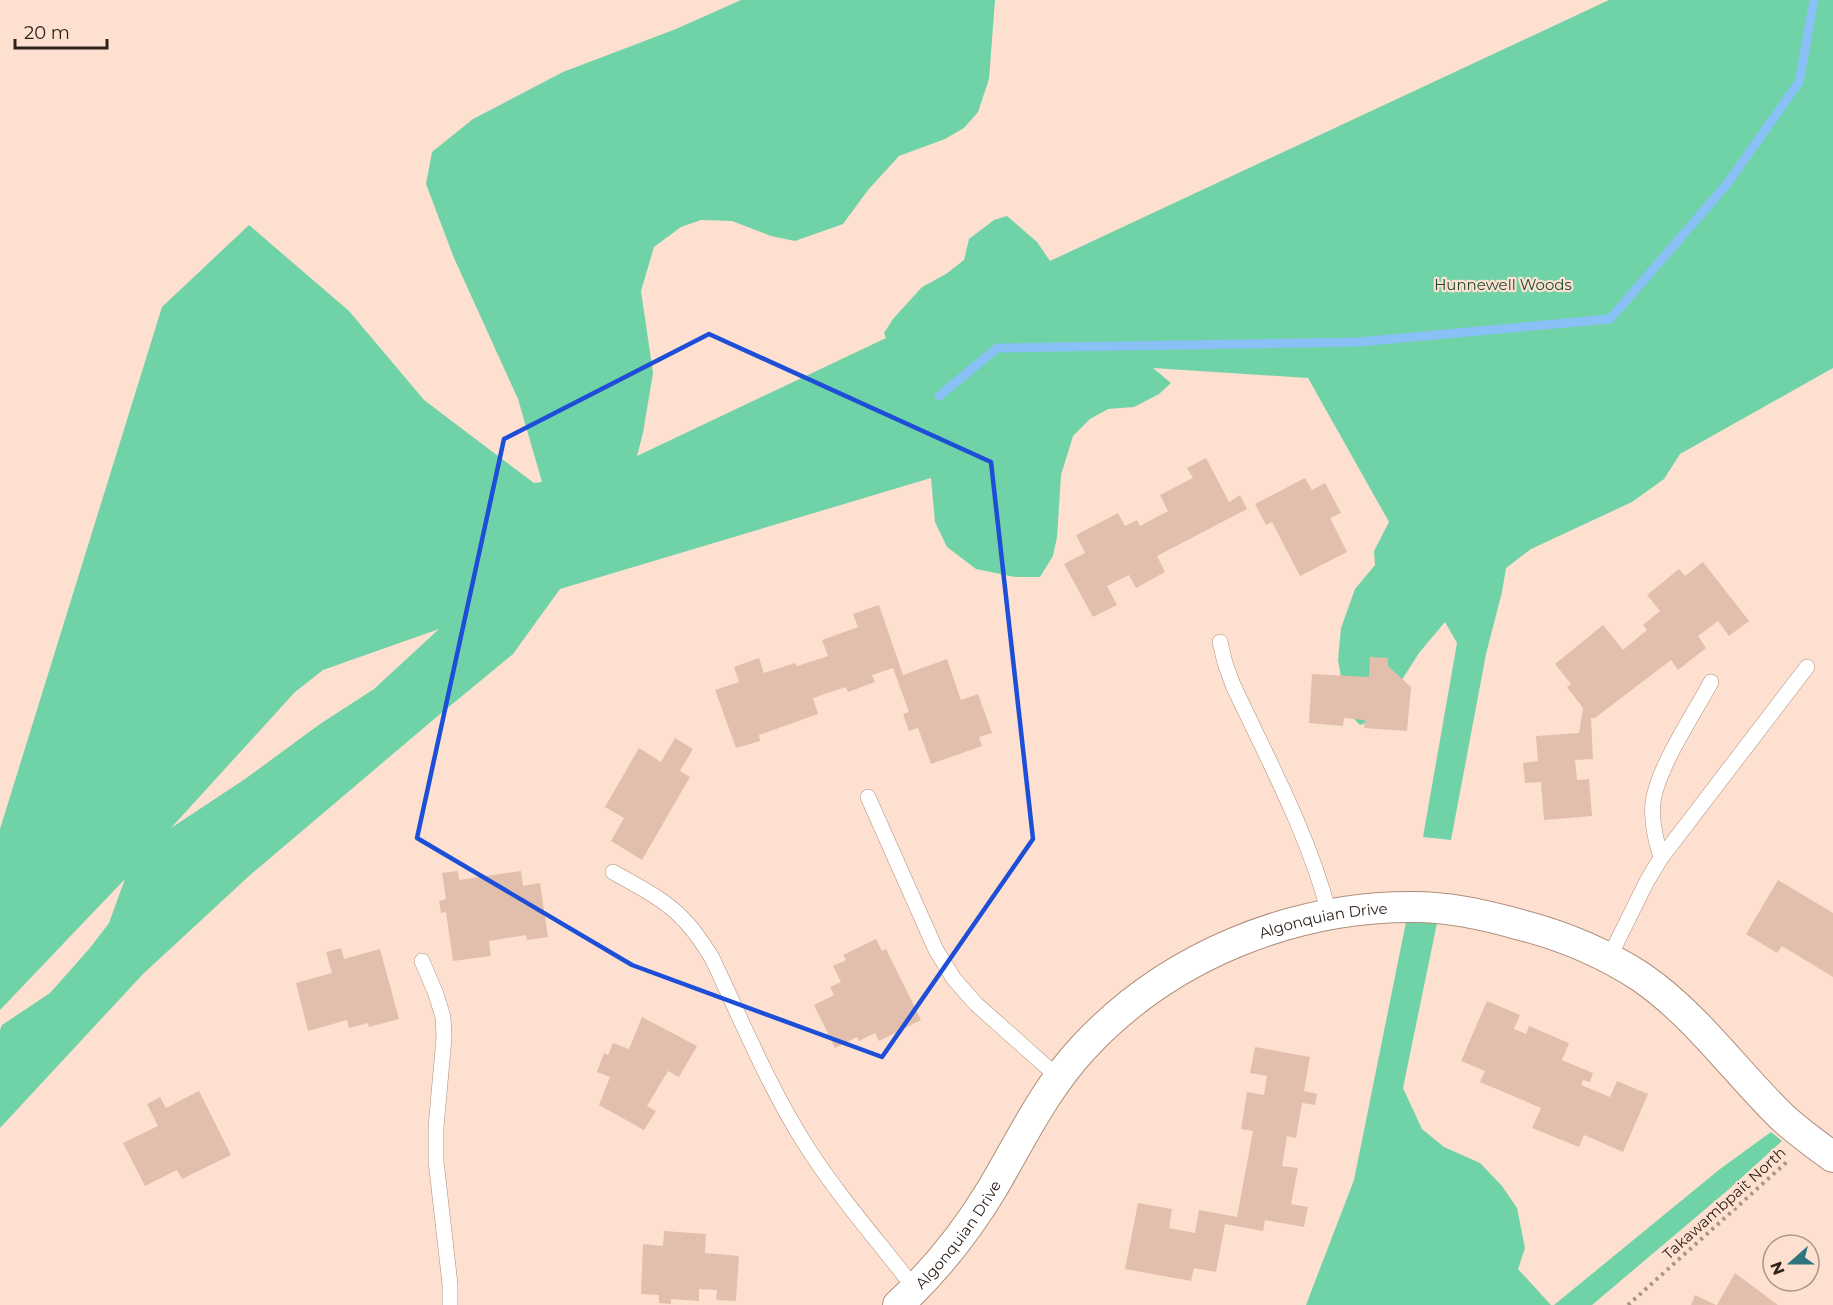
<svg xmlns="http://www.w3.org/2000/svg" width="1833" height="1305" font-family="Montserrat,sans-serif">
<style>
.green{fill:#70d3a7;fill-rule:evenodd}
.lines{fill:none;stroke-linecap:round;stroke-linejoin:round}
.stream{stroke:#89c1f6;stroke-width:9}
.building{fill:#e2bfac}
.service-casing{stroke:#af8e7c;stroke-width:16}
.minor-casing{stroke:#af8e7c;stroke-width:32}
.path{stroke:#ab9488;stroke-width:4;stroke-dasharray:3 4.5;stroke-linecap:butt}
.service{stroke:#fff;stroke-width:15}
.minor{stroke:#fff;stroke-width:30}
.marked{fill:none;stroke:#1d4ed8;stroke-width:4.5;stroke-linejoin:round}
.labels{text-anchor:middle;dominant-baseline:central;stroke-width:4.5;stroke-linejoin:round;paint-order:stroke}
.park-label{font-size:15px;fill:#1c4936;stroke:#fde0d0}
.street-label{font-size:15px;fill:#2f221b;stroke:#fde0d0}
</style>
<rect width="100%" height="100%" fill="#fde0d0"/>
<path class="green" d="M 741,0 L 995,0 L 989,79 L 978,112 L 964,128 L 945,139 L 899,156 L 868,190 L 843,224 L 795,241 L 771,236 L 732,221 L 701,220 L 681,227 L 654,247 L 641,291 L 653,373 L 643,433 L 637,456 L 886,338 L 884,333 L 893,319 L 922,287 L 946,274 L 964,260 L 969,239 L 994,220 L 1007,216 L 1037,242 L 1050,261 L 1609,0 L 1833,0 L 1833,368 L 1680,454 L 1664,479 L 1632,502 L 1531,549 L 1506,568 L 1502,592 L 1486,654 L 1451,840 L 1423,837 L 1457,643 L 1445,622 L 1419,653 L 1396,689 L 1385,716 L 1360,725 L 1347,712 L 1338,660 L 1341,628 L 1355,589 L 1375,565 L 1374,551 L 1389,522 L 1308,378 L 1153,368 L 1171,383 L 1159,394 L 1134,407 L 1108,409 L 1090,419 L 1073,436 L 1061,475 L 1057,537 L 1053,556 L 1040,577 L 1015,577 L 976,569 L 947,547 L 935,522 L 931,478 L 560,589 L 513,654 L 433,720 L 249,876 L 143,974 L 0,1128 L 0,1030 L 2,1025 L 50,993 L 89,949 L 109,923 L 125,879 L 0,1010 L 0,829 L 162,307 L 249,225 L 349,311 L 424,400 L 534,483 L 542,482 L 518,399 L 454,258 L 426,184 L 432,152 L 473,119 L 563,72 L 676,29 ZM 439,629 L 374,689 L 320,724 L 245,779 L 171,828 L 295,692 L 323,670 Z
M 1406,922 L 1437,923 L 1403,1088 L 1422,1129 L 1444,1147 L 1480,1163 L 1502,1186 L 1517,1208 L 1525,1248 L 1518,1269 L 1551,1305 L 1306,1305 L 1354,1180 Z
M 1771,1132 L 1782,1141 L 1728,1190 L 1592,1305 L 1554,1305 L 1720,1169 Z"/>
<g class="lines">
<path class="stream" d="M 939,396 L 997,348 L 1358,342 L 1610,319 L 1727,184 L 1799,82 L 1814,0"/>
</g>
<path class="building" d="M 1206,458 L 1229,502 L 1240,495 L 1247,509 L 1157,556 L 1165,572 L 1136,588 L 1129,575 L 1107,586 L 1117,605 L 1093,617 L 1064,564 L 1085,553 L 1076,535 L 1118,513 L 1125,526 L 1137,520 L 1140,526 L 1168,511 L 1160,495 L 1193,478 L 1187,468 Z
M 1305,478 L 1312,490 L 1325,483 L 1341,513 L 1330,518 L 1347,552 L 1300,576 L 1272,522 L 1266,525 L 1255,504 Z
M 1703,562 L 1749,621 L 1729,636 L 1718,621 L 1698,636 L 1706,648 L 1678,670 L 1671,660 L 1595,718 L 1591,718 L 1593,759 L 1575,760 L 1577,780 L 1589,779 L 1592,816 L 1544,820 L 1541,782 L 1525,783 L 1523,763 L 1538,761 L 1536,736 L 1579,733 L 1583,708 L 1567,687 L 1571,684 L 1555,664 L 1603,625 L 1623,650 L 1647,630 L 1643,625 L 1660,611 L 1647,595 L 1679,569 L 1685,576 Z
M 879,605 L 903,675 L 947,659 L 961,700 L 978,694 L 992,733 L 979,737 L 982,746 L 931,764 L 918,728 L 909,731 L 903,714 L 909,712 L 893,668 L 872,675 L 875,682 L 848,692 L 846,687 L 813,698 L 818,714 L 759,735 L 760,741 L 736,748 L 715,690 L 739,682 L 734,667 L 759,658 L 764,673 L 795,663 L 797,666 L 828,656 L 822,640 L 858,627 L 853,614 Z
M 1370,657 L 1388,658 L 1388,666 L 1411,687 L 1407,731 L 1364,728 L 1365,720 L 1344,718 L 1343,726 L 1309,723 L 1312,674 L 1369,677 Z
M 675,738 L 693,749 L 680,771 L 690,777 L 642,860 L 611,841 L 624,818 L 605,807 L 639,748 L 661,762 Z
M 458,871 L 459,880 L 521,871 L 523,886 L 540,883 L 548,937 L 527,940 L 526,935 L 489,941 L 491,956 L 453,961 L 446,912 L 441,913 L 439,901 L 446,899 L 442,873 Z
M 1778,880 L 1833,913 L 1833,977 L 1782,946 L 1777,953 L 1746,934 Z
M 876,939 L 882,951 L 886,949 L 921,1020 L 879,1041 L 875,1033 L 859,1041 L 857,1037 L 835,1048 L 814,1005 L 834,995 L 830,987 L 841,982 L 833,966 L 846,960 L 843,955 Z
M 341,948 L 344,959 L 380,949 L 399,1019 L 369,1027 L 368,1023 L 349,1028 L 347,1020 L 308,1031 L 296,983 L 332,973 L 326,952 Z
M 1487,1001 L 1520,1015 L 1514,1029 L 1526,1034 L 1529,1026 L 1569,1043 L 1562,1060 L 1593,1073 L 1590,1082 L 1583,1080 L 1581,1085 L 1610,1097 L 1617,1081 L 1648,1094 L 1623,1152 L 1584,1135 L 1579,1147 L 1532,1128 L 1541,1108 L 1480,1082 L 1485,1071 L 1461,1061 Z
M 642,1017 L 697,1046 L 679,1077 L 668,1071 L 647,1106 L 656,1111 L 644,1130 L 599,1105 L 610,1077 L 597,1072 L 604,1053 L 608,1055 L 613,1043 L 629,1049 Z
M 1255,1047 L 1310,1057 L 1304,1091 L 1317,1094 L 1315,1105 L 1302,1103 L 1296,1138 L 1287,1136 L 1282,1166 L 1298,1168 L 1291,1204 L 1308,1207 L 1304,1227 L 1265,1220 L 1263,1231 L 1225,1224 L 1216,1272 L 1194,1268 L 1191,1281 L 1125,1269 L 1138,1203 L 1172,1209 L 1169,1228 L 1195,1233 L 1199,1210 L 1237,1217 L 1253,1131 L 1241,1129 L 1247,1092 L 1264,1095 L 1267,1076 L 1250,1073 Z
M 199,1091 L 231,1155 L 182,1179 L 177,1170 L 145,1186 L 123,1143 L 158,1126 L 147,1104 L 160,1097 L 166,1108 Z
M 664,1231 L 706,1234 L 705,1253 L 739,1256 L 736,1301 L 716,1300 L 717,1290 L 699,1289 L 699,1301 L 671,1299 L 671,1304 L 659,1303 L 659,1295 L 641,1294 L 643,1244 L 663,1246 Z
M 1735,1273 L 1778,1305 L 1717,1305 Z
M 1695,1295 L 1716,1305 L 1691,1305 Z"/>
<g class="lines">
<g class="service-casing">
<path id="service" d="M 1220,642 L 1225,663 L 1233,685 C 1268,760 1308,833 1329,913
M 868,797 L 936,950 L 954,979 L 976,1004 L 1058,1077
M 1661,858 C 1656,840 1651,822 1653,803 C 1657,768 1694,714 1711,682
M 613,872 C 637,886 665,899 684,920 C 695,931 704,945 712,958 C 742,1021 769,1088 807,1147 C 839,1197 879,1242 915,1289
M 1609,958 L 1647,881 L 1661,858 L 1807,667
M 422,961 L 436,994 L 443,1017 L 444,1038 L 436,1127 L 436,1161 L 450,1284 L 450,1305"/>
</g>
<g class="minor-casing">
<g id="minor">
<path id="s1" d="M 898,1305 C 935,1271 966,1232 992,1189 C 1021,1140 1044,1090 1083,1048 C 1167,957 1291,906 1415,907 C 1451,907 1486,915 1521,925 C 1564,936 1604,953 1641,977 C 1696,1015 1734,1070 1781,1116 C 1797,1131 1815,1144 1833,1157"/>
</g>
</g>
<path class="path" d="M 1628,1305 L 1788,1161"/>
<use href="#service" class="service"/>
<use href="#minor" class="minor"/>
</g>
<path class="marked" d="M 709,334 L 991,462 L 1033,839 L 882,1057 L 632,965 L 417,838 L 504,439 Z"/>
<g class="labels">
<g class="park-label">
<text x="1503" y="284">Hunnewell Woods</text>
</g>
<g class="street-label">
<text stroke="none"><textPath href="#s1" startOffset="596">Algonquian Drive</textPath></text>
<text transform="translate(1724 1203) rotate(-42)">Takawambpait North</text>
<text stroke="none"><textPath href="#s1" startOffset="93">Algonquian Drive</textPath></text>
</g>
</g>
<g transform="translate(1791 1263) rotate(249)"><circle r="28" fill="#fde0d0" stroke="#ab9488" stroke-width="1.5"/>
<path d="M0-4.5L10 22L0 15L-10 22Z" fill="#2d767e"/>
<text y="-9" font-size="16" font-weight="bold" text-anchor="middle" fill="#2f221b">N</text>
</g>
<path d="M15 39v9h92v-9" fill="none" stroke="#2f221b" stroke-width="3"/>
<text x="24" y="39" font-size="18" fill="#2f221b" stroke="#fde0d0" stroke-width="4.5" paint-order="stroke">20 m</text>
</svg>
